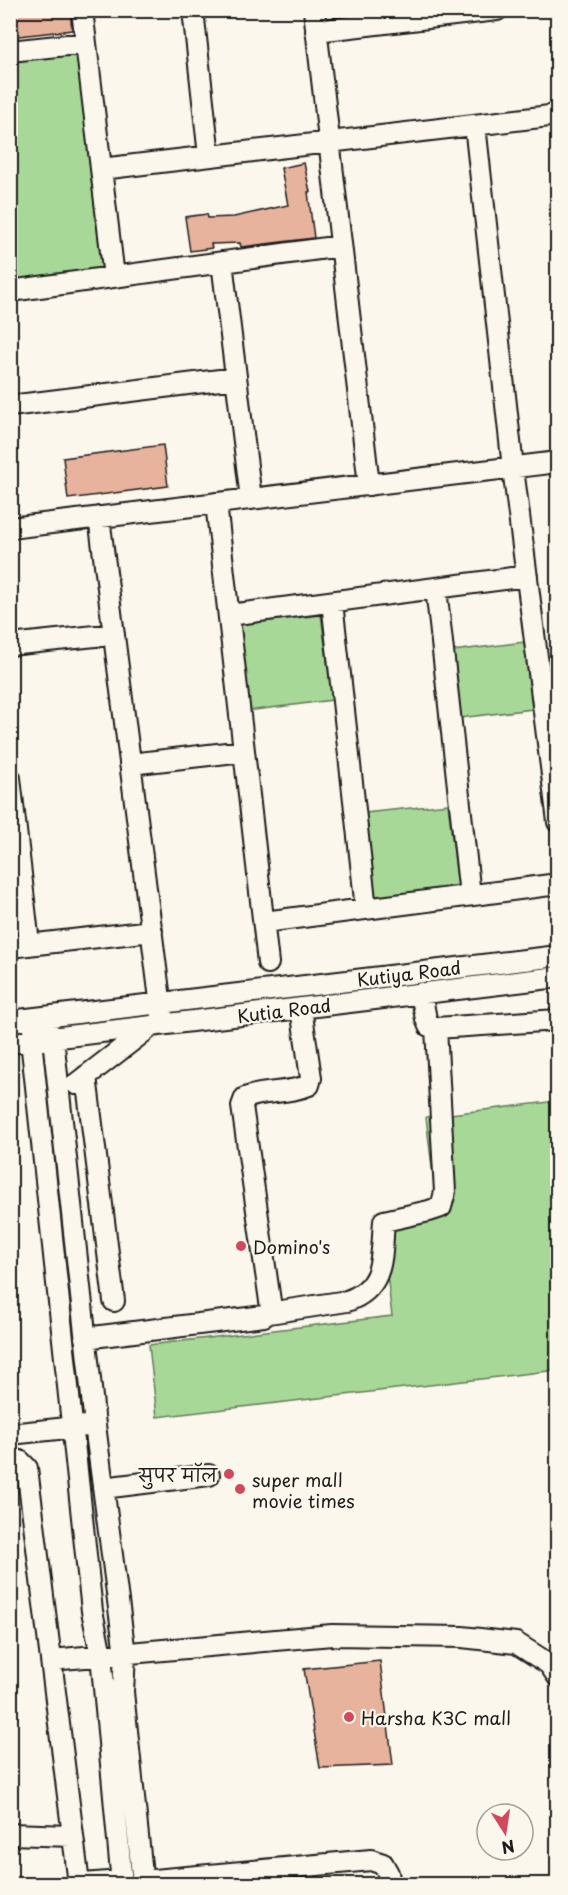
<svg xmlns="http://www.w3.org/2000/svg" width="568" height="1895" font-family="'Playpen Sans','Playpen Sans Deva',sans-serif">
<style>
.park{fill:#a8d897;stroke:#627a5a;stroke-width:1.5}
.building{fill:#e8b39c;stroke:#1c1c1c;stroke-width:1.5}
.lines{fill:none;stroke-linecap:round;stroke-linejoin:round}
.minor-casing{stroke:#1c1c1c;stroke-width:24}
.minor{stroke:#fbf7ec;stroke-width:20}
.poi-dot{fill:#d1495b;stroke:#fbf7ec;stroke-width:2}
.labels{text-anchor:middle;dominant-baseline:central;stroke-width:4.5;stroke-linejoin:round;paint-order:stroke}
.street-label{font-size:18px;fill:#1c1c1c;stroke:#fbf7ec}
.poi-label{font-size:18px;fill:#1c1c1c;stroke:#fbf7ec;text-anchor:start}
</style>
<rect width="100%" height="100%" fill="#fbf7ec"/>
<filter id="ink" filterUnits="userSpaceOnUse"><feTurbulence type="fractalNoise" baseFrequency=".0167" numOctaves="2"/><feDisplacementMap in="SourceGraphic" scale="12" xChannelSelector="R" yChannelSelector="G"/><feConvolveMatrix kernelMatrix="1 2 1 2 8 2 1 2 1" color-interpolation-filters="sRGB"/></filter>
<g filter="url(#ink)">
<path class="park" d="M 77,53 L 102,270 L 11,280 L 10,60 Z
M 321,615 L 332,700 L 247,711 L 237,625 Z
M 524,642 L 532,709 L 460,718 L 453,651 Z
M 448,804 L 458,887 L 375,897 L 365,813 Z
M 557,1101 L 557,1370 L 157,1417 L 149,1345 L 392,1316 L 380,1217 L 437,1210 L 426,1117 Z"/>
<path class="building" d="M 10,10 L 70,10 L 72,30 L 10,37 Z
M 304,163 L 310,192 L 308,192 L 314,238 L 241,247 L 240,243 L 211,244 L 212,248 L 190,251 L 185,217 L 207,214 L 208,218 L 234,217 L 288,205 L 281,168 Z
M 163,445 L 168,486 L 68,499 L 63,458 Z
M 380,1661 L 393,1765 L 320,1768 L 304,1669 Z"/>
<g class="lines">
<g class="minor-casing">
<path id="minor" d="M 82,10 L 114,277
M 193,10 L 209,156
M 314,10 L 369,485
M 316,31 L 497,10
M 10,51 L 86,43
M 475,125 L 513,468 L 558,822
M 101,169 L 558,115
M 222,262 L 251,499
M 10,291 L 341,246
M 10,406 L 236,378
M 216,503 L 268,963
M 99,517 L 162,1015
M 10,528 L 558,462
M 436,588 L 470,895
M 332,602 L 366,909
M 229,615 L 527,576
M 10,645 L 114,634
M 130,764 L 244,751
M 10,778 L 29,944
M 264,922 L 558,884
M 10,947 L 152,931
M 421,993 L 426,1019 L 429,1026 L 436,1028 L 558,1020
M 39,1018 L 53,1038 L 95,1425 L 125,1654 L 123,1692 L 143,1884
M 39,1018 L 31,1040 L 92,1611 L 101,1655 L 122,1884
M 10,1021 L 558,956
M 10,1043 L 558,977
M 86,1076 L 114,1301
M 76,1084 L 150,1027
M 269,1313 L 271,1308 L 242,1106 L 245,1098 C 265,1090 289,1094 309,1085 L 311,1078 L 301,1008
M 85,1338 L 264,1316 L 269,1313 L 347,1301 C 386,1288 381,1254 384,1221 L 429,1211 L 441,1207 L 445,1192 L 436,1028
M 10,1434 L 86,1426
M 10,1459 L 20,1461 L 27,1468 L 79,1884
M 103,1488 L 209,1475
M 51,1660 L 332,1635 L 462,1637 L 516,1643 L 549,1664 L 558,1677
M 10,1834 L 72,1836
M 143,1881 L 371,1860 L 383,1864 L 388,1873 L 390,1884
M 83,1884 L 121,1881"/>
</g>
<use href="#minor" class="minor"/>
</g>
</g>
<g class="poi-dot">
<circle cx="241" cy="1246" r="6"/>
<circle cx="229" cy="1474" r="6"/>
<circle cx="240" cy="1489" r="6"/>
<circle cx="349" cy="1717" r="6"/>
</g>
<g class="labels">
<g class="street-label">
<text transform="translate(409 973) rotate(-7)">Kutiya Road</text>
<text transform="translate(284 1010) rotate(-7)">Kutia Road</text>
</g>
<g class="poi-label">
<text x="253" y="1246">Domino's</text>
<text x="217" y="1474" text-anchor="end">सुपर मॉल</text>
<text x="252" y="1479">super mall<tspan x="252" dy="21">movie times</tspan></text>
<text x="361" y="1717">Harsha K3C mall</text>
</g>
</g>
<rect width="568" height="1895" fill="none" stroke="#fbf7ec" stroke-width="36"/>
<rect x="18" y="18" width="532" height="1859" fill="none" stroke="#1c1c1c" stroke-width="2" filter="url(#ink)"/>
<g transform="translate(505 1832) rotate(168)"><circle r="28" fill="#fbf7ec" stroke="#a29f99" stroke-width="1.5"/>
<path d="M0-4.5L10 22L0 15L-10 22Z" fill="#d1495b"/>
<text y="-9" font-size="16" font-weight="bold" text-anchor="middle" fill="#1c1c1c">N</text>
</g>
</svg>
